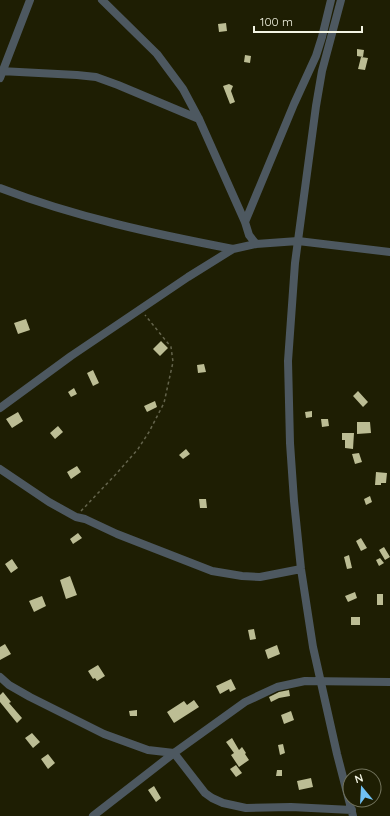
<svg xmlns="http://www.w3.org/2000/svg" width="390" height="816" font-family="Quicksand,sans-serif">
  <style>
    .building { fill: #bcbd94 }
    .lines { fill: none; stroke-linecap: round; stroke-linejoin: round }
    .path { stroke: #64644c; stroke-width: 1.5; stroke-dasharray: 3 3; stroke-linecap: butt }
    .minor { stroke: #4d5860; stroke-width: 8 }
  </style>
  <rect width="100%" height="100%" fill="#1e1e03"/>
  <path class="building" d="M226,23L227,31L219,32L218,24Z
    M357,49L364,50L363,57L357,56Z
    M245,55L251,56L250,63L244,62Z
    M361,57L368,58L365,70L358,69Z
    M229,84L233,86L231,91L235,102L230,104L223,86Z
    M26,319L30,330L18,334L14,323Z
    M161,341L168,348L160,356L153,349Z
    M204,364L206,372L198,373L197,365Z
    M93,370L99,383L93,386L87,373Z
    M74,388L77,394L71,397L68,392Z
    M358,391L368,402L363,407L353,396Z
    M155,401L157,407L147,412L144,406Z
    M312,411V417L306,418L305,412Z
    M18,412L23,421L12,428L6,419Z
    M321,419H328L329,426L322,427Z
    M357,422H370L371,433L357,434Z
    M58,426L63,432L55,439L50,433Z
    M342,433H354L353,449L345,448V440H342Z
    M186,449L190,454L183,459L179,455Z
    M359,453L362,462L355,464L352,454Z
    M77,466L81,472L71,479L67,472Z
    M376,472L387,473L386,483H381V485H375Z
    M370,496L372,502L366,505L364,499Z
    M199,499H206L207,508H200Z
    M78,533L82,538L73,544L70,539Z
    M361,538L367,548L361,551L356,541Z
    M384,547L390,557L385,560L379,550Z
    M349,555L352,568L347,569L344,557Z
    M380,558L384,563L379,566L376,560Z
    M12,559L18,568L11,573L5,564Z
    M70,576L77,595L66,599L60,580Z
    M355,592L357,598L348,602L345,596Z
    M377,594H383V605H377Z
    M42,596L46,606L34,612L29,601Z
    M351,617H360V625H351Z
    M254,629L256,639L250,640L248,630Z
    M5,644L11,654L0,660V647Z
    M277,645L280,654L268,659L265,650Z
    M98,665L105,676L97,681L95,678L93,679L88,671Z
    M231,679L236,689L230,692L229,689L220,694L216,686Z
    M289,690L290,696L279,698L271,702L269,697L279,692Z
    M3,692L11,702L9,703L22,718L17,723L0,702V695Z
    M194,700L199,707L174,723L167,712L184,701L187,705Z
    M137,710V716H130L129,711Z
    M291,711L294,720L284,724L281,715Z
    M32,733L40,742L33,748L25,738Z
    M232,738L239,750L242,747L246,753L245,754L249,760L239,767L231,755L234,753L226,742Z
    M283,744L285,753L280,755L278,745Z
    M48,754L55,763L48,769L41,759Z
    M236,765L242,773L236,777L230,769Z
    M277,770H282V776H276Z
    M311,778L313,787L299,790L297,781Z
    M154,786L161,798L156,802L148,790Z"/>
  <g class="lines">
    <path class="path" d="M81,511L117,473L138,449L149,432L164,403L173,362L171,347L145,315"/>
    <path class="minor" d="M102,0L157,54L183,89L199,119L245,222L249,235L256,244
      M341,0L322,71L316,106L295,263L288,361L290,443L294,501L301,569L313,647L337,754L353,816
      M0,71L77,75L96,77L118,85L199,119
      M0,78L30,0
      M0,188C75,217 155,234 233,249
      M245,222L294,104L316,56L322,37L331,0
      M0,408L71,356L188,277L233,249L256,244L298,241L390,252
      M0,469L49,502L76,517L85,519L117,534L212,571L242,576L260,577L301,569
      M0,677L9,685L30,697L104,734L148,750L174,753L205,793L212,798L223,803L246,808L291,807L352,810
      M93,816L174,753L245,702L277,687L305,681L390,682"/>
  </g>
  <g transform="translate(362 788) rotate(342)"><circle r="19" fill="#1e1e03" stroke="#73745d"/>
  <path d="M0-3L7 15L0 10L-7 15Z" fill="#70c1f4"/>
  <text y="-6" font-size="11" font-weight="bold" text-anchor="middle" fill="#f3f4e3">N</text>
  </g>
  <path d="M254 26v6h108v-6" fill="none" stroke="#f3f4e3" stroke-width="2"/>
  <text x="260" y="26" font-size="12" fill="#f3f4e3" stroke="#1e1e03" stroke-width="3" paint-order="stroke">100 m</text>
</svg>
